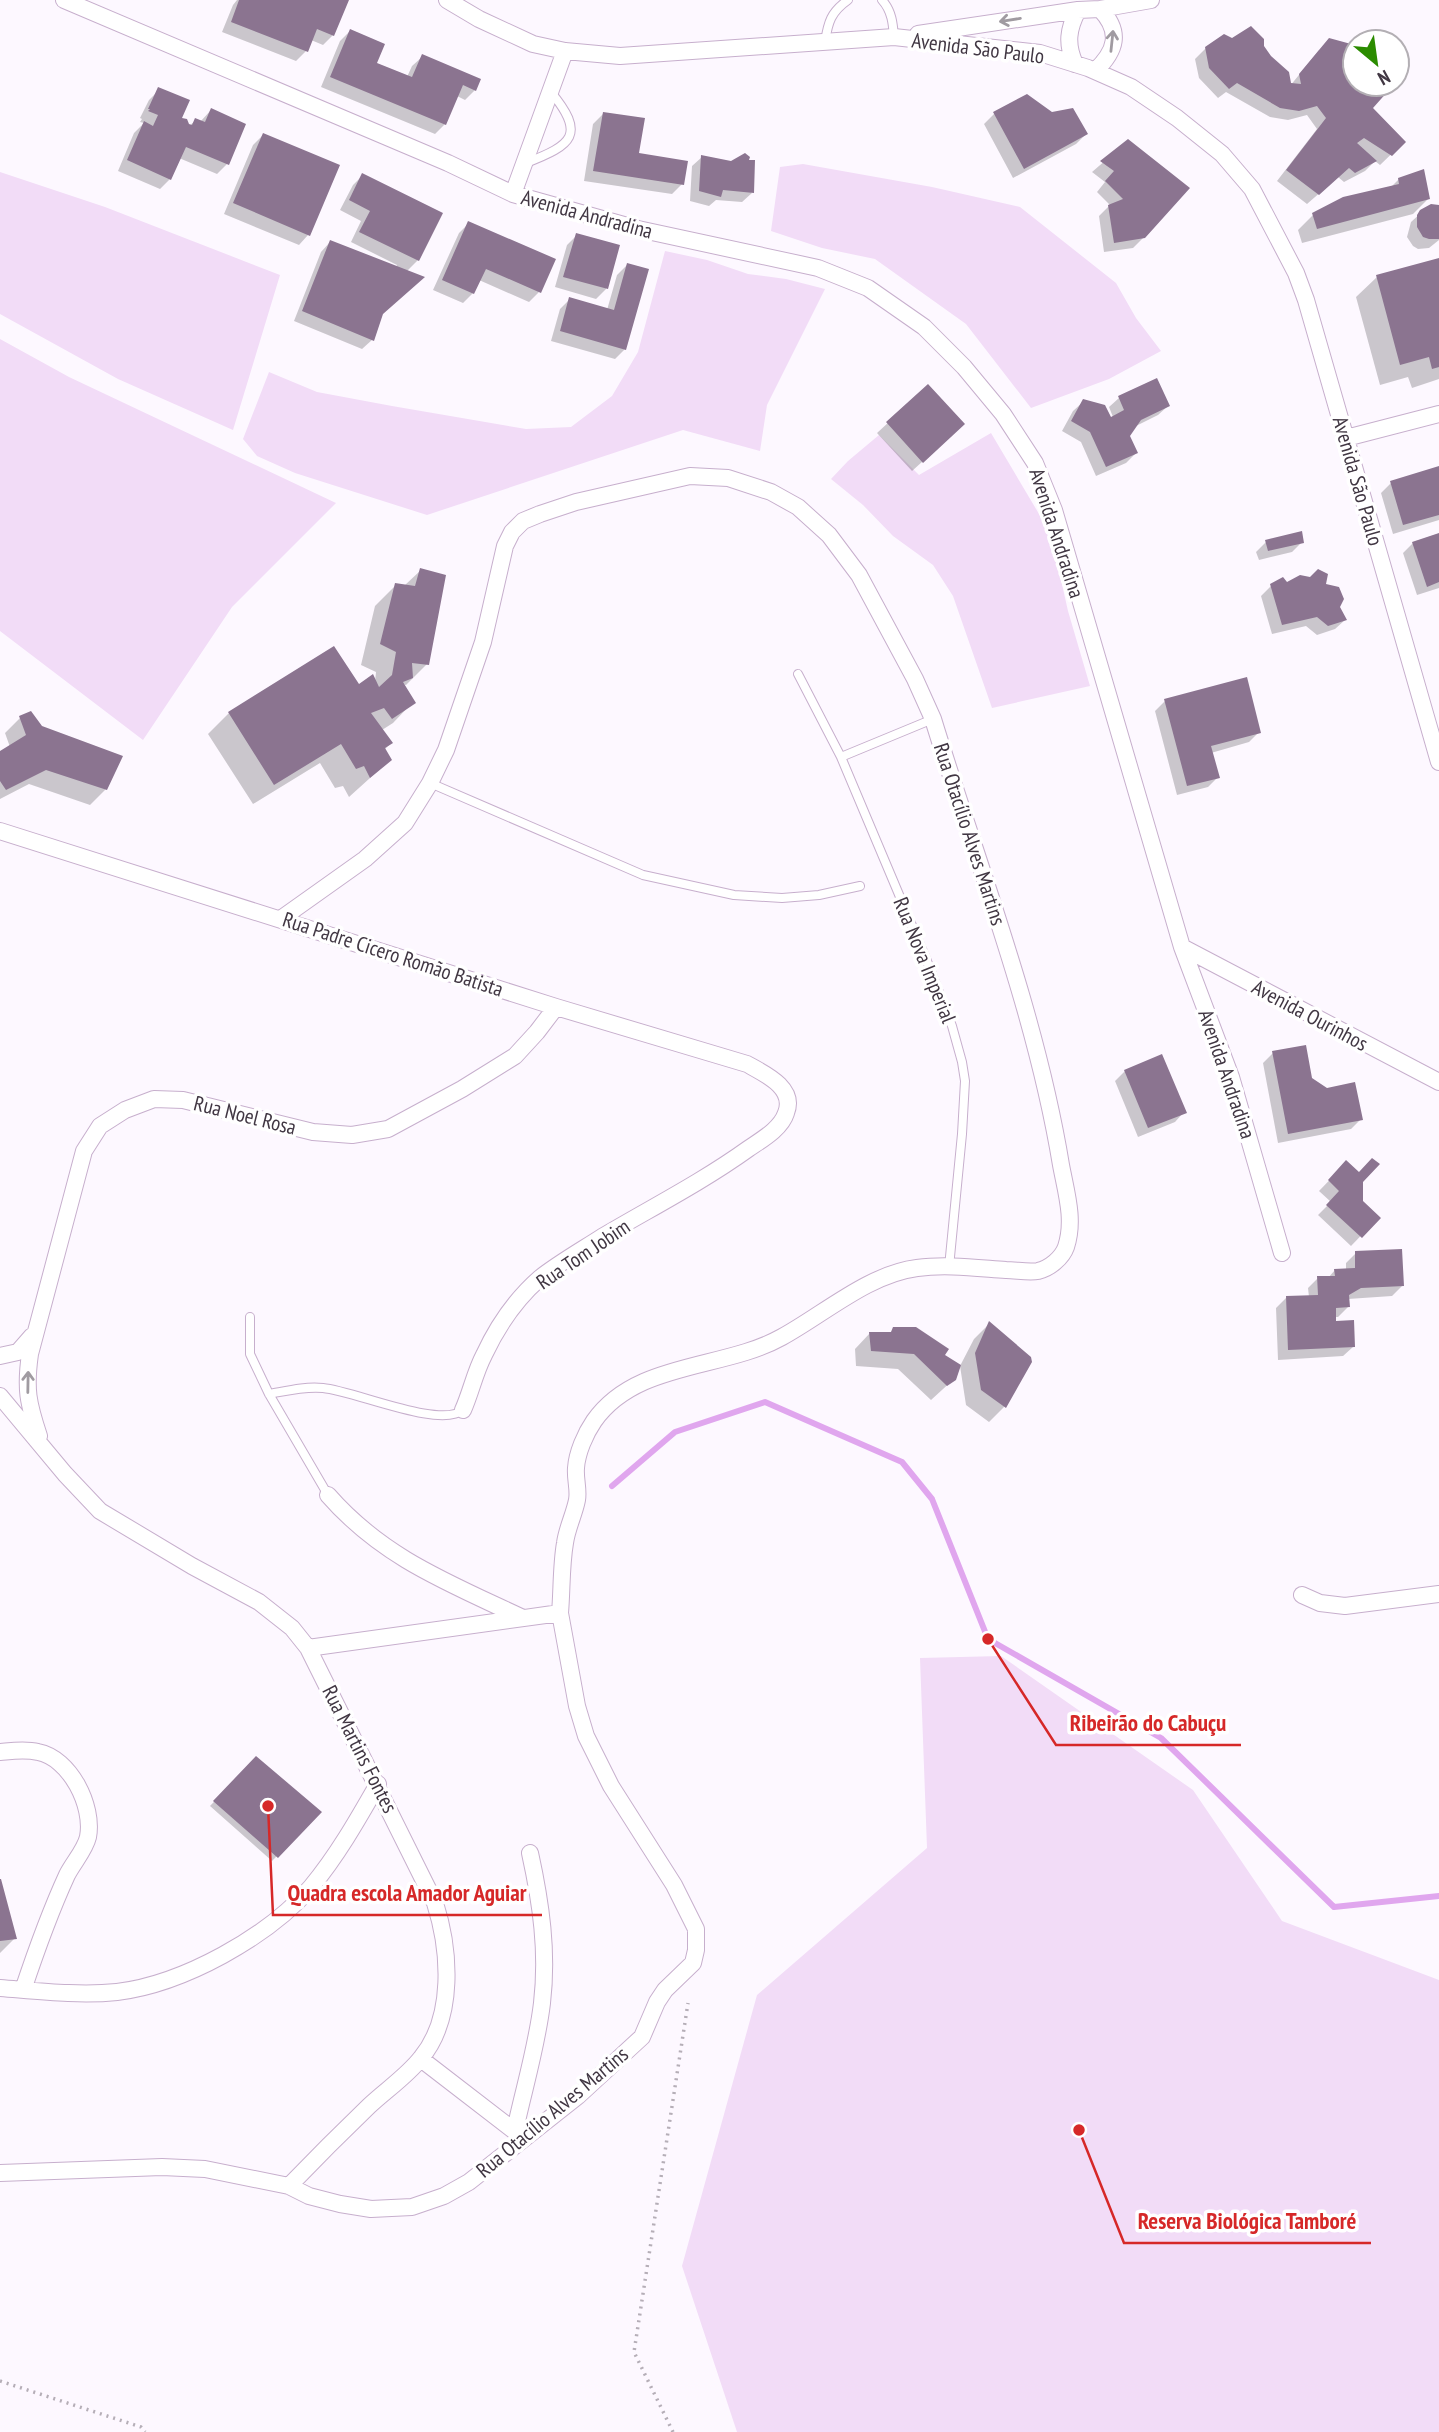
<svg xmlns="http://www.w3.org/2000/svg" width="1439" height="2432" font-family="'PT Sans Narrow',sans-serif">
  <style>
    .green { fill: #f2dcf7 }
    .shadow { fill: #0003 }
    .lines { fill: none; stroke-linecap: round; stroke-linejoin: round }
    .stream { stroke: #e0a6ee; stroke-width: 6 }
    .building { fill: #8b7490 }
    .lane-casing { stroke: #c7afcd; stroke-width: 10 }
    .street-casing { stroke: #c7afcd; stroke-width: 18 }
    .path { stroke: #b5aeb7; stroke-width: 3.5; stroke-dasharray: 2 5; stroke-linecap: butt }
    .lane { stroke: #fff; stroke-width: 8 }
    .street { stroke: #fff; stroke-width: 16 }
    .oneway { stroke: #a09ba1 }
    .labels { text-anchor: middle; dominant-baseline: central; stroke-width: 7; stroke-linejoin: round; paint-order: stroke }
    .street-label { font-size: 21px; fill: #413743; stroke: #fff }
    .leader { fill: none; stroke: #d62828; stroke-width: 2.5 }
    .callout-dot { fill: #d62828; stroke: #fff; stroke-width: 2.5 }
    .callout-label { font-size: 23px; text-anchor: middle; font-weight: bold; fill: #d62828; stroke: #fff; stroke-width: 7; stroke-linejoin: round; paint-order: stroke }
  </style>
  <rect width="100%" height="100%" fill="#fdf8ff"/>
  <path class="green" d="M803,164L932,187L1020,207L1116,283L1136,318L1161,351L1109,379L1031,408L966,324L875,259L822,248L771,231L780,167Z
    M0,172L105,207L280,275L233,430L118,379L0,314Z
    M665,251L707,260L748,274L786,279L825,289L767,405L760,451L683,430L427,515L295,473L257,456L243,439L269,372L317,392L392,406L526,429L571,427L612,396L638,352Z
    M0,339L69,377L336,503L232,607L143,740L0,631Z
    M991,433L1042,519L1057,562L1068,611L1090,686L992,708L953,596L933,565L893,536L863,505L831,479L848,461L879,435L919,475Z
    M1001,1656L1193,1790L1282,1921L1439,1980V2432H737L682,2266L757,1995L927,1848L920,1658Z"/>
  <path class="shadow" d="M237,0H347L333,35L323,45L311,40L306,51L296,61L222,32L233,5Z
    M350,31L375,64L407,77L412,66L422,57L475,90L465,100L457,96L445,124L435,134L321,87L340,41Z
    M1262,47L1290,86L1319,50H1355V84H1381L1370,108L1404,142L1380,165L1375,161L1365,171L1344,182L1338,177L1307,204L1277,181L1317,129L1307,115L1288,120L1270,117L1226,92L1218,98L1199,78L1195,59L1206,48Z
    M159,90L180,120L188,127L196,120L200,122L211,110L244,125L227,164L217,174L179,158L170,179L160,189L118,171L134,133L144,123L140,122L142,119L140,118L149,100Z
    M603,114L637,155L682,184L672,194L584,181L593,124Z
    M994,114L1086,134L1076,144L1013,178L984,124Z
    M263,135L308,235L299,245L224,214L253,145Z
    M1128,141L1144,237L1133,248L1104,252L1099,216L1110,205L1097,192L1105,182L1092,172Z
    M702,157L752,193L742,202L716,200L709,206L690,201L692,166Z
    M363,175L418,260L407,271L381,315L372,340L362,349L294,321L321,252L330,242L396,267L397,265L351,242L361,221L340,210L353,185Z
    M1399,179L1429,198L1413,214L1302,243L1298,230L1313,215L1390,188Z
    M1439,207V240L1429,248L1418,249L1413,246L1407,237L1411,222L1422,212Z
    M469,223L539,292L529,302L479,280L473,293L463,303L433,290L459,233Z
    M577,235L618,246L606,289L596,299L555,287L567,245Z
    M1439,260V379L1412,388L1408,377L1380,385L1356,297L1377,277Z
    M627,265L625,349L615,359L551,341L560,309L570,299L607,310L617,275Z
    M1156,380L1168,406L1158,415L1134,427L1128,436L1136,453L1126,463L1096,476L1081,442L1062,431L1073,411L1084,401L1110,419L1113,417L1109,407L1119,398Z
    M928,386L953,434L912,471L877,433Z
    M1439,468V520L1393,534L1381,493L1391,483Z
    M1439,534V588L1417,595L1403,553L1413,543Z
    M1266,542H1302L1292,552L1259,560L1256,552Z
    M421,570L427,664L406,685L402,684L413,702L393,723L382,730L391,743L384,750L390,760L349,797L343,786L335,788L320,763L253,804L208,734L229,713L375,682L376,672L361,665L375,606L396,585L404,586Z
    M1287,584L1338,607L1345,620L1335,629L1317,635L1306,626L1272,634L1261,596L1271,586Z
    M1165,701L1259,732L1249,742L1211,753L1218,777L1208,787L1177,795L1155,711Z
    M20,718L41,727L106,789L90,805L29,784L0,799V753L10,747L5,733Z
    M1273,1053L1310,1080L1361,1119L1351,1129L1278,1143L1263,1063Z
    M1125,1071L1184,1112L1175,1122L1138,1137L1115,1081Z
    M1346,1163L1361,1182L1362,1202L1378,1218L1351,1246L1318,1215L1331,1202L1319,1191Z
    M1356,1253L1402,1286L1392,1296L1348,1299V1307L1338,1317H1334L1335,1322L1353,1347L1343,1356L1278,1360L1276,1308L1286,1298L1309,1297L1308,1288L1318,1278H1328L1335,1270H1346V1263Z
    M989,1324L1030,1362L1004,1407L989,1422L966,1405L960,1366L974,1339Z
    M894,1329L943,1356L954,1379L931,1400L898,1369L856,1366L855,1349L870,1333L889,1334Z
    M256,1758L320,1812L272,1861L210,1806Z
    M0,1882L15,1938L0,1953Z"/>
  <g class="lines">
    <path class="stream" d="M612,1486L675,1432L765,1402L902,1462L932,1499L988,1639L1161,1738L1334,1907L1439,1896"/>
  </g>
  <path class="building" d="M239,0H349L334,36L317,29L308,52L231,22Z
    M1251,26L1264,39V46L1271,56L1289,72L1291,83L1301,84L1299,74L1329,38L1351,44L1355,48V84H1383L1389,90L1373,108L1406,142L1392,156L1364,138L1357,143L1377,161L1355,173L1349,168L1319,195L1286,170L1326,118L1317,106L1299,111L1280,108L1237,83L1229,89L1209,68L1205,47L1224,34L1232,38Z
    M350,29L385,44L377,63L412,77L422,54L481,79L476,91L463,85L446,125L330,77Z
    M158,87L190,100L182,118L187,119L189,124L192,125L195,118L205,122L211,108L246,124L229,165L186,147L171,180L127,160L144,121L153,126L158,115L148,111L150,109H148Z
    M1027,94L1052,112L1073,108L1088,134L1024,169L993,112Z
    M603,112L645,118L639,153L688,161L684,185L593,171Z
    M263,133L340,165L310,236L233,203Z
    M1128,139L1190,188L1145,238L1114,243L1108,205L1123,199L1105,181L1114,171L1100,161Z
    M745,153L750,157L749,160H755L754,193L723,190L721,197L699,191L701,155L731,161Z
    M1424,169L1430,199L1317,229L1312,213L1343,197L1399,184L1398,178Z
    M362,173L443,213L419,261L359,232L370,211L349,200Z
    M1431,204L1439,205V239H1429L1423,237L1417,227V215L1420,210Z
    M468,221L556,259L541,293L486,269L474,294L442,280Z
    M576,233L620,245L608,289L563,277Z
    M330,240L425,277L383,314L374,341L302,311Z
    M1439,258V367L1432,369L1429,357L1400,365L1376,275Z
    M627,263L649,269L626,350L560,331L569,297L614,310Z
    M1157,378L1170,406L1141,420L1130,436L1138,453L1106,467L1090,432L1071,421L1083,399L1105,405L1111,417L1124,410L1118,396Z
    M928,384L965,424L923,463L886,422Z
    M1439,466V515L1403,525L1390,481Z
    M1302,531L1304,543L1268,551L1265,540Z
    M1439,533V582L1427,587L1412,542Z
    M420,568L446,575L429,665L412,663L413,678L403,682L416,703L392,719L384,708L371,713L393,743L385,748L392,760L370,778L364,766L356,769L341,744L274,785L228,712L334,646L359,684L373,674L379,687L392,675L396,652L380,644L395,583L415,586Z
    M1318,569L1328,574L1326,584L1339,587L1344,599L1340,607L1347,620L1328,626L1317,617L1282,625L1270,584L1283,577L1287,582L1300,575L1310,577Z
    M1247,677L1261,733L1211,746L1220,778L1187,786L1164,699Z
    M31,711L42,726L123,756L107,790L46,770L6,790L0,781V751L26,735L19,716Z
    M1306,1045L1312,1078L1327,1088L1355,1082L1363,1120L1288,1134L1272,1051Z
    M1162,1054L1187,1113L1148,1128L1124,1070Z
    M1372,1158L1380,1164L1363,1182V1201L1381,1218L1362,1238L1326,1205L1339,1191L1328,1180L1346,1160L1359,1172Z
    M1402,1249L1404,1286L1361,1288L1349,1295L1350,1307L1336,1308V1321L1354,1320L1355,1347L1288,1350L1286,1296L1318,1295L1317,1276H1335L1334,1269L1355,1268V1251Z
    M989,1321L1031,1357L1032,1362L1006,1408L981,1390L975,1353Z
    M893,1327H916L949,1349L945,1355L961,1365L956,1380L947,1386L914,1354L871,1351L869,1332H891Z
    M256,1756L322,1812L278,1858L213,1801Z
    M0,1879H1L17,1939L0,1941Z"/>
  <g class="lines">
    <g class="lane-casing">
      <path id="lane" d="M882,0C892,11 893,24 894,37
        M825,42C828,22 831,12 848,0
        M526,163C572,145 587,135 550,91
        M798,674L841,757L927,961L952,1026L962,1062L965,1081L962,1134L949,1267
        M841,757L933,719
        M430,783L643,875L734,895L782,898L819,895L860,886
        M250,1317V1354L269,1394L328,1495
        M269,1394C286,1391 305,1386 323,1388C355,1391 440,1429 463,1410"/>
    </g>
    <g class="street-casing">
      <path id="street" d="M64,0L448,163L513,194L638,229L818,268L868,288L924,327L964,367L1003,414L1035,463L1054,510L1182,947L1231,1077L1282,1253
        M447,0L479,19L533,44L565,51L620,56L894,37L1040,53L1088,68L1131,87L1177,118L1222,154L1252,189L1296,273L1306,300L1439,762
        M918,34L1078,10L1100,9L1151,0
        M1075,64C1066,44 1068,29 1078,10
        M1095,71C1116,51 1122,32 1100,9
        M513,194L565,51
        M1346,438L1439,414
        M0,831L556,1007L747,1064C765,1074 796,1088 786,1113C781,1129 761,1140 748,1149C702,1182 651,1208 602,1237C582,1250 559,1263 540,1278C516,1299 497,1327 484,1355C475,1372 471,1392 463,1410
        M282,918L365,859L405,823L430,783L446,750L483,642L505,546L512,532L523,521L540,514L576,502L690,476L728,478L771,492L798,507L829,535L859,575L915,679L933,719C978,866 1036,1013 1061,1165C1066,1192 1075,1220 1066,1247C1062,1258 1050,1268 1038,1271C1029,1273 1016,1270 1006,1270C977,1268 946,1264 917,1268C869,1274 824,1314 782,1337C723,1370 636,1361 594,1421C585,1434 577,1453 576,1468C575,1479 579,1490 577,1500C574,1515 567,1528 565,1543C561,1566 562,1590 560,1613L308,1648
        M1182,947L1439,1082
        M0,1356L18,1352L32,1336
        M0,1396L65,1474L100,1511L192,1566L259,1602L292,1628L308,1648L435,1903C450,1950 455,2017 421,2058C407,2076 386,2090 369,2106C342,2132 315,2159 289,2186
        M39,1436C28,1403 25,1389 30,1354L84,1151L100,1126L125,1110L154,1099L183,1100L313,1132L352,1135L388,1129L462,1089L515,1056L537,1032L556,1007
        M328,1495C383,1558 449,1583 523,1618
        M1302,1595L1320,1603L1345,1606L1439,1594
        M0,1752C12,1751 25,1749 38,1752C70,1758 94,1806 88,1837C85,1850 73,1863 67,1875C50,1912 36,1951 23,1990
        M0,1988C38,1991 79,1996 117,1992C183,1984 268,1937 311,1887C337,1856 358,1819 378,1784
        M421,2059L521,2136
        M515,2130C524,2088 537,2046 542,2003C548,1952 541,1903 530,1853
        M0,2173L162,2167L205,2169L289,2186L309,2196L340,2204L371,2209L412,2207L444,2196L469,2182L578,2096L642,2037L657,2002L665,1990L693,1963L696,1950V1929L674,1885L611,1786L586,1736L577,1706L560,1613"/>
    </g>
    <path class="path" d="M0,2381L141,2427L145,2432
      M673,2432L634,2352L688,2003"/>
    <use href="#lane" class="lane"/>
    <use href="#street" class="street"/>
  </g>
  <defs><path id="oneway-shaft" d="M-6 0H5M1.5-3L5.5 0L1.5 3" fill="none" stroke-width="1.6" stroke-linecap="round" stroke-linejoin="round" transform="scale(1.75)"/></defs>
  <g class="oneway">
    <use href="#oneway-shaft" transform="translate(1010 20) rotate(171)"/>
    <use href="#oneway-shaft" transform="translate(1112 41) rotate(-84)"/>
    <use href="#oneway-shaft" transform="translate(28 1382) rotate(-89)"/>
  </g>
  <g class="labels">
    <g class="street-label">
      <text transform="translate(978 48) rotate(7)">Avenida São Paulo</text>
      <text transform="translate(587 214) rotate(15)">Avenida Andradina</text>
      <text transform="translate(1358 481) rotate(74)">Avenida São Paulo</text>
      <text transform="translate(1057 533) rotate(72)">Avenida Andradina</text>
      <text transform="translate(970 834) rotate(72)">Rua Otacílio Alves Martins</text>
      <text transform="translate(393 954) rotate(18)">Rua Padre Cicero Romão Batista</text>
      <text transform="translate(925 960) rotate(68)">Rua Nova Imperial</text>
      <text transform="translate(1310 1015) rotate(28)">Avenida Ourinhos</text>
      <text transform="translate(1227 1074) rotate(71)">Avenida Andradina</text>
      <text transform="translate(245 1115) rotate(14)">Rua Noel Rosa</text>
      <text transform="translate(583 1254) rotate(-34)">Rua Tom Jobim</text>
      <text transform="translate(360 1749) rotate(63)">Rua Martins Fontes</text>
      <text transform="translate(552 2112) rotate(-40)">Rua Otacílio Alves Martins</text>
    </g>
  </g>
  <path class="leader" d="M988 1639L1056 1745H1241M268 1806L273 1915H542M1079 2130L1124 2243H1371"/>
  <g class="callout-dot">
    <circle cx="988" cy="1639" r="7"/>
    <circle cx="268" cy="1806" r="7"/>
    <circle cx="1079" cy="2130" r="7"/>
  </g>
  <g class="callout-label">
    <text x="1148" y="1731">Ribeirão do Cabuçu</text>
    <text x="407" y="1901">Quadra escola Amador Aguiar</text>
    <text x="1247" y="2229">Reserva Biológica Tamboré</text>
  </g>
  <g transform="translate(1376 63) rotate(151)"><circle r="33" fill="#ffffff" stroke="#b3afb4" stroke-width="2"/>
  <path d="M0-5L12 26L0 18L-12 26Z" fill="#2b8c00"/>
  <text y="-10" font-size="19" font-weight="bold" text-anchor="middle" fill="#413743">N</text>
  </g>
</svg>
